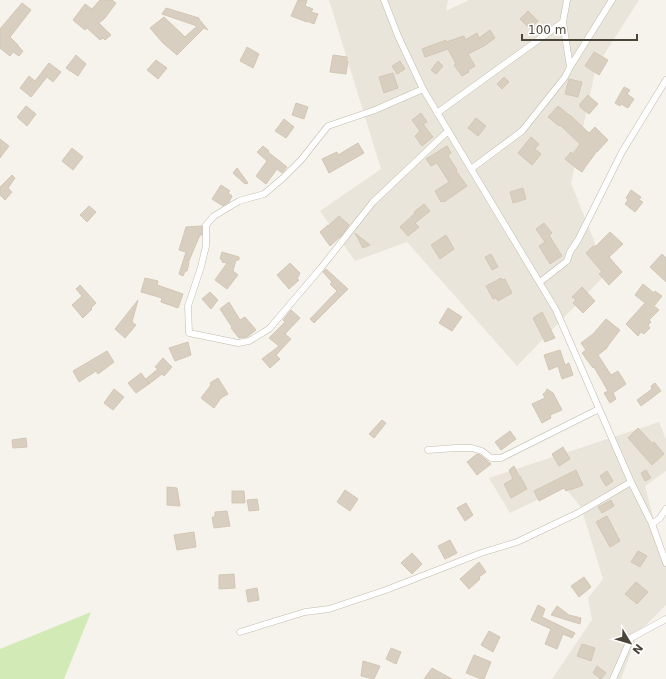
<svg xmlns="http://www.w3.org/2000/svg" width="666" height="679" font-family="'DejaVu Sans',sans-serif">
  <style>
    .residential { fill: #eae5da }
    .green { fill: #d2eab5 }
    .building { fill: #d8cfc1; stroke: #d3c7b4 }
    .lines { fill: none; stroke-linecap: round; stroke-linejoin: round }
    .minor-casing { stroke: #c2bbae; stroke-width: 7 }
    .minor { stroke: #fff; stroke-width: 6 }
  </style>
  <rect width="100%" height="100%" fill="#f6f3ec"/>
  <path class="residential" d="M329,0H448L446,11L469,0H639L596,67L571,183L607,273L517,366L407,242L355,261L320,211L381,169Z
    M659,422L666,439V471L645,486L666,566V605L638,633L621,679H552L592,620L588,598L603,579L581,507L564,487L510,513L489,478Z"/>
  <path class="green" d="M91,612L64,679H0V649Z"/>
  <path class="building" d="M100,0H112L116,3L105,18L99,23L111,35L105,40L103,38L100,40L87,28L85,30L73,20L85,4L92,9Z
    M298,0H307L305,6L313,9L311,12L318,14L314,24L307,21V22L291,16Z
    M22,3L31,10L10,37L18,45V46L23,51L19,56L13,52L10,56L0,48V29Z
    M166,8L199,18V19L208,30L204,28L177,55L163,43L150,28L164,17L185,37L197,26L162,14Z
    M528,11L538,21L530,29L520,19Z
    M490,30L495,38L484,46L468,54L475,66L468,70L469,72L462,76L454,65L456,64L448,49L425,57L422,49L446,40V42L464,36L465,40L477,33L479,38Z
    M247,47L259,54L253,68L240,61Z
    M594,52L608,60L599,75L585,66Z
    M76,55L86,64L78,76L66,68Z
    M333,55L347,57V62L348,61L346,74L330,72Z
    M156,60L167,68L158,79L147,70Z
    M400,61L405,69L397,74L392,66Z
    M438,61L443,66L436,74L431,70Z
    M49,63L61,72L53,82L47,77L31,97L20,88L29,76L35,81Z
    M393,73L398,88L384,93L379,77Z
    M504,77L509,82L502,89L497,84Z
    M569,79L582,82L578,97L565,94Z
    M624,87L630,90L627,94L634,99L628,108L621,104L620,106L615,103Z
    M588,95L598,104L589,114L580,107V104Z
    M296,103L308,107L304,119L292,115Z
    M26,106L36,114L27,126L17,117Z
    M558,106L569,115H570L589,133L595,127L608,140L597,152V151L586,166L582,172L576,168L565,159L571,152L573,154L580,144L560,125L559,126L548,117Z
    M421,113L427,122L423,124L433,137L422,146L415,136L420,131L412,120Z
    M476,118L486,126L478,136L468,128Z
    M284,119L294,127L286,138L275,131Z
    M531,137L539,144L535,149L541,154L532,165L518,153Z
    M0,139L9,146L0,158Z
    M358,143L364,153L329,173L322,159L337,152L338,155Z
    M263,146L269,151L268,152L287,167L282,173L277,169L266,184L256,176L267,161L257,152Z
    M447,146L451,153L448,156L457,170L456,171L467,186L444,202L443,201L441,202L435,191L449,182L437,163L431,166L426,159Z
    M72,148L83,157L73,170L62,161Z
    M237,168L248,183L245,184L233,173Z
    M12,175L15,178L8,188L12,192L5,200L0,195V187Z
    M221,185L230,191L228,193L232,196L229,202L223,206L212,199Z
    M523,188L526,199L513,203L510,192Z
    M631,190L641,197L639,200L643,202L635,212L625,204L628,200L626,198Z
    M424,204L430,211L415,223L419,227L408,236L400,227L415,213L414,212Z
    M89,206L96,212L87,222L80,215Z
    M339,216L349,225L342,235L330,246L320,232L328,225V226Z
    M544,223L552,233L549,235L562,256L550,264L539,246L545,242L536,229Z
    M202,226V235H200L188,263H189L187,271H185L183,276L179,274L186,252L179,250L186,227Z
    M610,232L623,244L609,257L622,272L609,285L599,274L602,272L586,253L593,246L595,247Z
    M355,233L370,245L363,248Z
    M446,235L454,249L440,259L431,245Z
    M222,252L239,257V260H236L233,271L238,275L227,289L215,280L227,263L222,262V259H220Z
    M491,254L498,267L492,270L485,257Z
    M662,254L666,258V282L650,267Z
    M290,263L300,273L297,279L299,280L289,289L277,275Z
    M326,269L348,289L314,323L310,319L337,291L330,284L332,282L323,272Z
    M145,278L158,281L157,285L183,294L178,308L161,302L162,298L141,292Z
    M501,278L502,280L505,279L512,293L498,301L496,298L493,299L486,286Z
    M643,284L654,293L655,291L662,296L654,306L659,310L649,320L651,322L648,325L650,328L644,334L641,332L638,336L626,324L645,303L635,295Z
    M80,285L96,303L91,308L92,309L83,318L72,305L82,296L76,289Z
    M582,287L595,301L583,313L573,303L576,300L572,297Z
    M210,292L218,300L211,309L202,299Z
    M138,300L132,322L136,325L125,338L115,329Z
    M229,302L240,320L245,317L256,330L247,337L239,338L231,328L232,327L220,309Z
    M448,308L462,317L452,331L439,323Z
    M291,310L300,318L285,334L291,339L276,355L280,359L270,368L262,359L279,346L269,338L285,322L283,320Z
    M542,312L555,338L545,342L533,318Z
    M606,319L620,330L607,347V348L598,355L611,375L618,371L626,384L613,393L616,399L610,403L604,393L608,391L594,367L593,368L582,353L586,350L581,343L593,334Z
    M188,342L191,355L175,361L169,348Z
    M560,350L565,365L569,363L573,375L562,379L558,366L549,370L544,355Z
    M107,351L114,362L98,374L96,371L79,382L73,371Z
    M163,358L172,367L164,376L162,374L149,384L146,379L158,369L155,367Z
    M141,373L149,384L136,393L128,383Z
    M218,378L228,394L221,398L214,408L201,398L211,385L210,383Z
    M655,383L661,391L641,406L637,400L652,389L651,386Z
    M114,389L124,397L113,410L104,403Z
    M547,389L553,393L562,410L550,415L551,418L542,423L532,404L545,398L543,394L545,393Z
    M382,420L386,423L374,438L369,434Z
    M638,428L652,443L654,442L664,454L652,465L628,438Z
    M510,431L516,439L501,450L495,442Z
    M26,438L27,447L13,448L12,440Z
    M563,447L570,459L559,466L552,454Z
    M477,454L480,455L491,464L477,475L467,462Z
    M514,466L519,476H520L527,489L511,498L504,484L513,479L509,470Z
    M576,470L583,485L570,490V489L566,491L564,488L539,501L534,491Z
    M646,470L651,478L645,481L641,473Z
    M607,471L613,481L606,486L600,476Z
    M167,487L177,488L180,506L167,505Z
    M345,490L358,499L350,511L337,502Z
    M232,491H244L245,503H232Z
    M257,499L259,510L249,511L247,500Z
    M611,500L614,506L602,513L598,507Z
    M466,503L473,515L465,521L457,508Z
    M227,511L230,526L214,528L212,517H215V512Z
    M607,516L620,541L610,547L596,522Z
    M194,532L196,547L177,550L174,535Z
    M450,540L457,553L445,559L438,546Z
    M638,551L647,556L640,567L631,562Z
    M412,553L422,564L412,574L401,563Z
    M479,562L486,572L479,577L480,579L469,589L460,579Z
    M234,574L235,588L219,589V575Z
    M584,577L591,587L579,597L571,586Z
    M636,582L648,592L637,604L625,594Z
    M257,588L259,600L248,602L246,590Z
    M538,605L545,609L542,617L575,633L572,638L563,634L557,649L545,644L551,629L531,620Z
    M557,606L569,615L581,618L580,624L551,615Z
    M489,631L500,637L493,652L481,645Z
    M582,644L595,648L591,661L577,656Z
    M391,648L401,652L396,664L386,659Z
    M474,655L491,662L484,679H481L466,673Z
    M363,661L380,666L374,679L361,676Z
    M597,666L606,673L601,679L593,673Z
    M432,668L452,679H424Z"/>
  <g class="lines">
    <g class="minor-casing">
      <path id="minor" d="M384,0L398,36L423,89L556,310L631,482L652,524L666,563
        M567,0L563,22L570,67
        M423,89L375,110L328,126L301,160L283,178L264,194L239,201L214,216L206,225V246L201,267L188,306L189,333L238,343L249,341L269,329L321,268L373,202L448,131
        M437,113L563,22
        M471,169L522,131L565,77L570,67L612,0
        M540,282L567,261L570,252L578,240L622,152L666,80
        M428,450L456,448H472L482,451L491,458H501L599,409
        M652,524L660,518L666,509
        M240,632L305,612L329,609L386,590L481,553L517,542L578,513L631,482
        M613,679L631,638L666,619"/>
    </g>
    <use href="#minor" class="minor"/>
  </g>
  <g transform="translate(630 643) rotate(128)" stroke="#ffffff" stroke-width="3" paint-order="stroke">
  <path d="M0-3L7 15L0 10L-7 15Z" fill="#4b4439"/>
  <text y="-6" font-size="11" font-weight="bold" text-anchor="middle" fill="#4b4439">N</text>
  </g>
  <path d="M522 34v6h115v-6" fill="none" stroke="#4b4439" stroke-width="2"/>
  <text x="528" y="34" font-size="12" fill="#4b4439" stroke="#ffffff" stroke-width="3" paint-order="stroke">100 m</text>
</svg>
